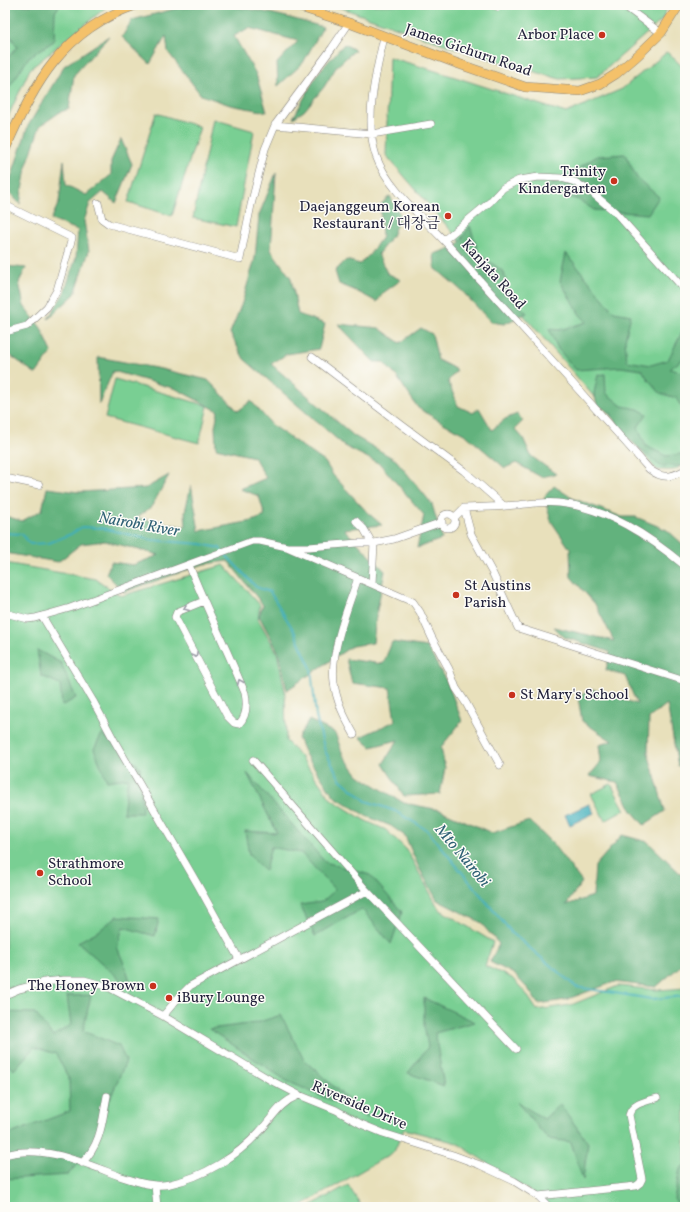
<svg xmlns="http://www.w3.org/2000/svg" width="690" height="1212" font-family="Vollkorn,'Noto Serif KR',serif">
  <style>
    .green { fill: #79cf93; stroke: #4e7867 }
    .forest { fill: #62b27d; stroke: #426a5c }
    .water { fill: #3fafbb; stroke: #30687b }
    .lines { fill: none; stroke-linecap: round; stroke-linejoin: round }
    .stream { stroke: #3fafbb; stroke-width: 2 }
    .minor-casing { stroke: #85817b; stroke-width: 8 }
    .major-casing { stroke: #85817b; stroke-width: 10 }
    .minor { stroke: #fff; stroke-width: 7 }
    .major { stroke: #f4c16a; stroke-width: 9 }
    .oneway { stroke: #9c9ca7 }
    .poi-dot { fill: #c8321e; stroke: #fdfcf7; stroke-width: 1.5 }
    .labels { text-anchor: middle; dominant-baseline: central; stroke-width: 3; stroke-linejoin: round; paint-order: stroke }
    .poi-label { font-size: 15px; fill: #22223b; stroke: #fdfcf7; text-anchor: end }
    .street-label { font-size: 15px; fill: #22223b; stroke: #fdfcf7 }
    .water-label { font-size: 16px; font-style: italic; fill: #2f6175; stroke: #fdfcf7 }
  </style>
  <rect width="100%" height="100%" fill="#fdfcf7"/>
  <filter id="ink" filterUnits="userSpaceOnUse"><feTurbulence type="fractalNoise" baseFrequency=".025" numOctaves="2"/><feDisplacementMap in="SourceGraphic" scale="8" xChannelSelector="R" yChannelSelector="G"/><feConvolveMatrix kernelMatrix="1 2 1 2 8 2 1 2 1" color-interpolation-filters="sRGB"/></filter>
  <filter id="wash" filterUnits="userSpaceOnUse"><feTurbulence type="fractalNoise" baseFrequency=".012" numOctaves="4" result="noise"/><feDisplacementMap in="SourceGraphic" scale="16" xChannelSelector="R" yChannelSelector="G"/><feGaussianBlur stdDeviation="0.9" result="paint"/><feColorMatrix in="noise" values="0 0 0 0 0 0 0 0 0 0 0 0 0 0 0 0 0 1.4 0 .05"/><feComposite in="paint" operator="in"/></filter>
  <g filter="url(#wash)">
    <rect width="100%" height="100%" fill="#e8e0bb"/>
    <path class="green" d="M5,5H109L30,69L5,123Z
      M333,5H668L662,20L597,77L560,79L469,53Z
      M667,52L685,69V464L674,470H657L386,155L389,57L452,76L566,113L622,89Z
      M156,113L200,127L172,216L128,202Z
      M213,119L254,131L236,227L193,218Z
      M115,379L208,406L199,443L105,418Z
      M5,563L96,579L121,596L224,565L260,605L258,619L277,652L285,691L286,741L300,756L331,799L364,820L386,830L406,849L439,909L493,942L485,966L512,978L525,992L537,1010L571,1005L618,986L657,990L685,988V1207H553L457,1143L404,1129L394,1152L299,1207H5Z
      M611,784L625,810L605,821L591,794Z
      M348,1185L362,1207H308Z"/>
    <path class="forest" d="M5,5H60L55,12L54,41L29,57L5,94V61L17,47L5,27Z
      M205,5C245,5 284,16 323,27L303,63L278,86L277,63L298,41L249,28L234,36L256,74L267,112L230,105L201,95L168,52L166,36L150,64L122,37L132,20L174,9Z
      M109,36L74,75L69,109L60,112L40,126L26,168L20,204L7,190L28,126L64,66Z
      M344,44L355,50L337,66L324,87L304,111L293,118L318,73Z
      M121,139L132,164L116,203L103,192L90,203L84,221L89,251L75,294L48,319L64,293L76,258L78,230L51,220L59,202L64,160L66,185L86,195L111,175V161Z
      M625,154L637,178L659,197L648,214L594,210L579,200L544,190L597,156Z
      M276,173L271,250L291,278L298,314L325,324L319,349L287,354L271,364L354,436L396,460L432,504L442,539L417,548L424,515L380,464L346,447L244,359L230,333L242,303L255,258L259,215Z
      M390,196L400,215L392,236L378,254L387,273L401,280L383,293L377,302L354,290L339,284L335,271L346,260L360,264L370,254L382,237L380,205Z
      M470,226L479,254L504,272L509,296L527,313L504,324L491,322L462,291L435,268L434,254L457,246Z
      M566,253L614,312L631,315L625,340L627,361L651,365L668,360L685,326V357L670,369L685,373V413L676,398L660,393L648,379L642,370L621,367L576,370L558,349L549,329L559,330L587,322L580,315L560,281Z
      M5,266L26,268L19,282L24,306L41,328L52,352L36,374L7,353L5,356Z
      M338,324L379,328L400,343L421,328L432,334L438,360L457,370L448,381L458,406L473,413L479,408L492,430L505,419L517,414L523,421L515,429L523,438L531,456L556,474L541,477L516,463L505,468L466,435L445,424L418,408L397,377L383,362H374Z
      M98,357L161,369L208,380L238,411L251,401L273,426L325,462L333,475L368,513L382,525L344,529L385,571L377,610L373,643L352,646L287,690L278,651L259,616L263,605L228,561L204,564L124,592L106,574L111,562L133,565L159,555L105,541L81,544L58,562L5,553V516L22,521L42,510L47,488L79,492L146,488L169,475L152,506L137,518L186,527L185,512L191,485L199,531L252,521L265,516L259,496L240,489L266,478L254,457L216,448L215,427L218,411L176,389L113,371L99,404Z
      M605,374L606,393L622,406L638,409L647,414L638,427L646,446L666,456L680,454L685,455V464L682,466H660L625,436L611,413L597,405L594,393L598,375Z
      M554,486L572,498L622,517H636L667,530L685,546V768L678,766L667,704L649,718L648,753L665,811L644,825L632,811L617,782L589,776L601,762L599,745L612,741L582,721L578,697L592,689L637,704L625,676L606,670L610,652L564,637L554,627L614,641L595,604L571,577L570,549L551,521L544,497Z
      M392,642L427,647L448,684L462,721L441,747L445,768L440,794L404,796L383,764L398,740L371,747L360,737L395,721L390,688L352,683L346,659L383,664Z
      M37,650L61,663L76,698L62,706L60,684L41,676Z
      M309,720L335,733L343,755L358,775L404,803L440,810L492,833L529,821L552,843L582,882L566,905L593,896L595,866L622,835L648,842L685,878V962L656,987L614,982L565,1000L538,1004L529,990L514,974L490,962L499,944L480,922L437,900L419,868L405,836L391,826L366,816L334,796L305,754L298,738Z
      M102,734L140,767L142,813H123L128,778L107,781L94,749Z
      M247,773L325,862L370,875L402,912L391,944L362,909L315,936L300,905L322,902L335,890L301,853L271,847L265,871L249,855L245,831L277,833Z
      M117,916L159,919L155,936L123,927L117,947L126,968L133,991L78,942L100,930Z
      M91,995L83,1031L119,1046L126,1061L110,1099L94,1143L68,1175L5,1179V1136L70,1111L69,1079L56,1054L34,1047L14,1070L5,1062V1012L35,1013L53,1036L71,1025L67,996Z
      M424,998L475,1022L435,1033L444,1086L408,1073L428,1047L424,1026Z
      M281,1015L304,1060L368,1117L287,1081L209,1029L256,1023Z
      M517,1102L544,1119L560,1104L588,1143L583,1180L571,1142L548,1139Z
      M685,1164V1207H681L674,1199L680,1169Z"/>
    <path class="water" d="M589,804L594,813L570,825L565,815Z"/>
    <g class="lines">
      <path class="stream" d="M5,533L22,534L30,544L49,543L71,534L82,527L102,528L152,540L201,544L220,548L221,550
        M224,553L256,587L270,592L294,631L311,668L316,716L325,751L340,779L366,801L395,811L427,830L512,933L576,987L652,999L685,996"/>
    </g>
  </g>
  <g filter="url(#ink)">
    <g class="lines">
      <g class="minor-casing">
        <path id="minor" d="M494,5L498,7
          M623,5L661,33
          M384,37C376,72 364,120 376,156C388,190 425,219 450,247C516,321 583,394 649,469C662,479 670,478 685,470
          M275,125L372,134L431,124
          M98,203L102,219L109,224L240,259L251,205L265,149L275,125L332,48L349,23
          M5,205L72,238L57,290L47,307L27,326L5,332
          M444,240L490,202L503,188L519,180L539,177L561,178L575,182L591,192L615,212L685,290
          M312,357L403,426L464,471L504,506
          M5,478L39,485
          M464,508L471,534L493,574L518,628L685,681
          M441 521a7 7 0 1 1 14 0a7 7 0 1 1-14 0Z
          M455,517L464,508C481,507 499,507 516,505C529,504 545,501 559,503C607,508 649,536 685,566
          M356,521L364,529L372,543
          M289,547H309L358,543H374L394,539L442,522
          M189,565C206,608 227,649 245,693C247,703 247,716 239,724L234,723L227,716L175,617L177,612L204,601
          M372,584L374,543
          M5,613L28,619L35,618L70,608L252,541H260L287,547L413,602L420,612L432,638L449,669L456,688L466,703L500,765
          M42,616L93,701L115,742L198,885L239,959
          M354,734C345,718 336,701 334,682C330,651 348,607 358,578
          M253,760L367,891L516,1049
          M5,995L19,989L31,986L44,982L64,980H84L106,986L163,1016L272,1081L299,1095L336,1110L361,1124L383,1133L453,1155L480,1165L514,1181L538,1196L549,1207
          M163,1016L178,998L190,986L367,891
          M5,1155C43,1144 84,1163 119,1176C135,1181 153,1188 170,1184C203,1177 237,1157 260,1131C274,1116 279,1103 299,1095
          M82,1163C102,1143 102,1121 107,1096
          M155,1185L157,1207
          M538,1196L636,1186L640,1183L642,1179L629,1115C632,1103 647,1101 657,1098"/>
      </g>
      <g class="major-casing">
        <path id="major" d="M294,5L349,23L456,63L525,87L580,91L600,84L616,74L638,55L661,33L679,5
          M5,150C33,84 64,29 136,5"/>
      </g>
      <use href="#minor" class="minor"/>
      <use href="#major" class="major"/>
    </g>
    <defs><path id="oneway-chevron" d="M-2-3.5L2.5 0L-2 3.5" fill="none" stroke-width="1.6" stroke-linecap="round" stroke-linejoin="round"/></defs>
    <g class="oneway">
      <use href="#oneway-chevron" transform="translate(186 608) rotate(157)"/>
      <use href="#oneway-chevron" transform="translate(195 655) rotate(62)"/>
      <use href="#oneway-chevron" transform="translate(240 682) rotate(-112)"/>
    </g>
  </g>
  <g class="poi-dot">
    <circle cx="602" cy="35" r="4"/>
    <circle cx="614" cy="181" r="4"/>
    <circle cx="448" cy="216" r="4"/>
    <circle cx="456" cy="595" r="4"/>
    <circle cx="512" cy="695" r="4"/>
    <circle cx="40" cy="873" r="4"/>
    <circle cx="153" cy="986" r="4"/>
    <circle cx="169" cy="998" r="4"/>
  </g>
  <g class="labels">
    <g class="poi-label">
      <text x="594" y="35">Arbor Place</text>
      <text x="606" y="172">Trinity<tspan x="606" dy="17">Kindergarten</tspan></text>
      <text x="440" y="207">Daejanggeum Korean<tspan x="440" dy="17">Restaurant / 대장금</tspan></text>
      <text x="464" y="586" text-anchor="start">St Austins<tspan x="464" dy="17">Parish</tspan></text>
      <text x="520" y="695" text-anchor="start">St Mary's School</text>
      <text x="48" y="864" text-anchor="start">Strathmore<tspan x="48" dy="17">School</tspan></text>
      <text x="145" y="986">The Honey Brown</text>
      <text x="177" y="998" text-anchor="start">iBury Lounge</text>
    </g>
    <g class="street-label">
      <text transform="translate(468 51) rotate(19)">James Gichuru Road</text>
      <text transform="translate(493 275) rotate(48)">Kanjata Road</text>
      <text transform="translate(359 1106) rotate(23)">Riverside Drive</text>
    </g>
    <g class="water-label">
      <text transform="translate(139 525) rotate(10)">Nairobi River</text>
      <text transform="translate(462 856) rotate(50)">Mto Nairobi</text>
    </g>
  </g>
  <rect width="690" height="1212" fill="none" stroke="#fdfcf7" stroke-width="20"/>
</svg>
